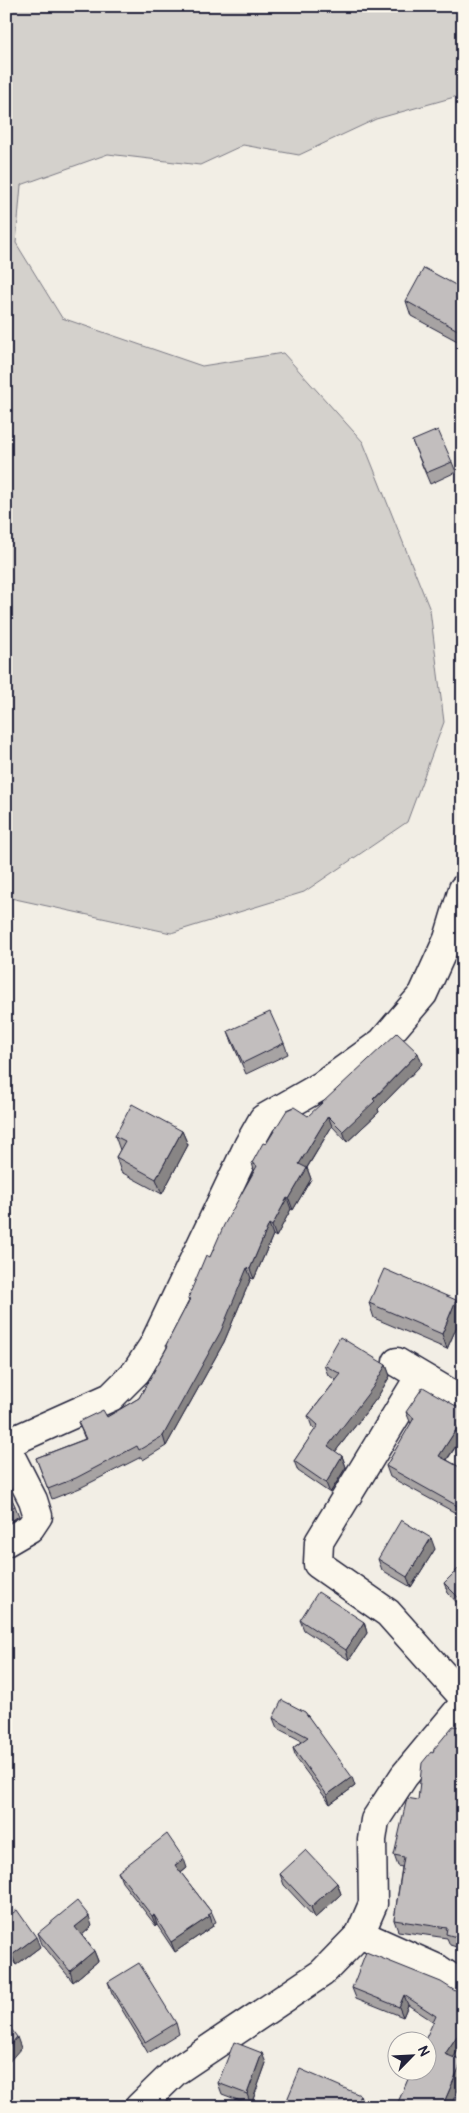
<svg xmlns="http://www.w3.org/2000/svg" width="469" height="2113" font-family="Pangolin,sans-serif">
  <style>
    .green { fill: #d4d1cc; stroke: #7b7a84 }
    .lines { fill: none; stroke-linecap: round; stroke-linejoin: round }
    .minor-casing { stroke: #22223b; stroke-width: 31 }
    .minor { stroke: #fbf7ec; stroke-width: 28 }
    .wall { fill: #a7a3a3; stroke: #22223b }
    .shaded-wall { fill: #888585; stroke: #22223b }
    .building { fill: #c2bebe; stroke: #22223b }
  </style>
  <rect width="100%" height="100%" fill="#f2eee5"/>
  <filter id="ink" filterUnits="userSpaceOnUse"><feTurbulence type="fractalNoise" baseFrequency=".02" numOctaves="2"/><feDisplacementMap in="SourceGraphic" scale="10" xChannelSelector="R" yChannelSelector="G"/><feConvolveMatrix kernelMatrix="1 2 1 2 8 2 1 2 1" color-interpolation-filters="sRGB"/></filter>
  <g filter="url(#ink)">
    <path class="green" d="M6,6H463V97L458,96L376,119L299,155L243,145L200,165L108,154L21,185L16,243L62,318L202,366L283,353L363,442L430,610L444,722L407,822L304,892L171,933L6,897Z"/>
    <g class="lines">
      <g class="minor-casing">
        <path id="minor" d="M397,1362L463,1401
          M420,1376L319,1542L318,1564L388,1613L463,1697
          M6,1444L111,1397L136,1372L153,1346L249,1144L263,1119L321,1086L382,1042L423,994L448,939L463,889
          M6,1447L33,1500L38,1516L30,1528L6,1542
          M360,1934L438,1969L463,1986
          M139,2107L176,2071L322,1973L360,1934L373,1904L372,1840L375,1820L404,1776L463,1705"/>
      </g>
      <use href="#minor" class="minor"/>
    </g>
    <path class="wall" d="M463,289V344L411,316L406,301Z
      M412,441L452,462L456,472L430,484Z
      M228,1031L284,1043L288,1054L246,1074L232,1042Z
      M422,1064L378,1109L379,1112L347,1142L332,1126L307,1168L311,1179L293,1210L291,1209L276,1237L273,1235L254,1279L251,1278L224,1342L166,1446L143,1460L141,1457L80,1488L52,1499L36,1458L85,1439L78,1422L107,1417L139,1398L167,1347L166,1345L189,1301L188,1298L210,1257L254,1170L252,1163L266,1144L308,1116Z
      M182,1131L188,1145L162,1194L121,1172L116,1157L120,1150L115,1136Z
      M369,1303L462,1315L447,1349L374,1318Z
      M324,1365H386L390,1376L377,1398L335,1452L342,1456L346,1467L330,1493L298,1471L294,1461L315,1430L312,1427L308,1416L336,1380L328,1375Z
      M406,1412L463,1436L447,1460L463,1469V1517L390,1477L386,1466L411,1424Z
      M6,1487L15,1506L19,1516L6,1524Z
      M435,1549L411,1587L382,1570L378,1559Z
      M463,1564V1609L448,1593L444,1583Z
      M300,1620L364,1622L367,1633L349,1660L304,1630Z
      M305,1712L355,1786L330,1804L296,1758L293,1748L302,1741L277,1728L273,1718Z
      M463,1727V1949L450,1945L447,1938L398,1931L394,1920L402,1867L398,1866L394,1855L418,1800L433,1753Z
      M187,1868L181,1873L212,1913L216,1922L212,1924L213,1926L175,1952L157,1925L156,1926L122,1882L118,1872Z
      M280,1874L337,1883L341,1894L315,1918L284,1885Z
      M6,1918L40,1947L16,1965L6,1953Z
      M92,1926L82,1935L94,1951L98,1961L73,1982L42,1944L38,1933Z
      M108,1982L176,2023L179,2034L148,2053L112,1993Z
      M352,1988L463,1996V2043L453,2058L462,2061L463,2063V2079L450,2107H396L434,2022L408,2005L403,2017L356,1998Z
      M266,2063L251,2105L222,2094L218,2083Z"/>
    <path class="shaded-wall" d="M418,1053L422,1064L378,1109L379,1112L347,1142L343,1131Z
      M328,1116L332,1126L303,1174L299,1164Z
      M182,1131L188,1145L162,1194L156,1179Z
      M307,1168L311,1179L293,1210L289,1199Z
      M287,1198L291,1209L276,1237L272,1226Z
      M269,1224L273,1235L254,1279L250,1269Z
      M247,1268L251,1278L224,1342L166,1446L163,1436Z
      M456,1300L462,1315L447,1349L442,1334Z
      M386,1365L390,1376L377,1398L331,1457L328,1446Z
      M463,1419V1436L442,1466L439,1456Z
      M342,1456L346,1467L330,1493L326,1483Z
      M431,1538L435,1549L411,1587L407,1577Z
      M364,1622L367,1633L349,1660L346,1650Z
      M352,1777L355,1786L330,1804L327,1795Z
      M184,1859L187,1868L178,1875L175,1865Z
      M337,1883L341,1894L315,1918L311,1907Z
      M154,1915L157,1925L156,1926L152,1916Z
      M89,1916L92,1926L79,1938L75,1927Z
      M210,1916L213,1926L175,1952L171,1942Z
      M36,1937L40,1947L16,1965L12,1955Z
      M94,1951L98,1961L73,1982L70,1971Z
      M404,1995L408,2005L403,2017L399,2007Z
      M463,2027V2043L449,2064L445,2054Z
      M17,2037L21,2048L8,2063L6,2058V2050Z
      M262,2053L266,2063L251,2105L247,2094Z
      M462,2061L463,2063V2079L450,2107H442Z
      M360,2095L365,2107H355Z"/>
    <path class="building" d="M424,268L463,289V333L406,301Z
      M438,430L452,462L426,473L412,441Z
      M270,1012L284,1043L243,1063L228,1031Z
      M397,1033L418,1053L373,1099L375,1101L343,1131L328,1116L299,1164L307,1168L289,1199L287,1198L272,1226L269,1224L250,1269L247,1268L221,1331L163,1436L139,1450L137,1446L76,1478L48,1489L36,1458L86,1439L78,1422L103,1410L107,1417L139,1398L168,1346L166,1345L190,1299L188,1298L206,1255L210,1257L224,1225L257,1166L252,1163L263,1143L266,1144L287,1110L294,1107L308,1116Z
      M132,1104L182,1131L156,1179L116,1157L125,1141L115,1136Z
      M384,1269L456,1300L442,1334L369,1303Z
      M340,1337L386,1365L373,1387L328,1446L342,1456L326,1483L294,1461L318,1425L308,1416L341,1374L324,1365Z
      M423,1387L463,1410V1419L439,1456L463,1469V1509L386,1466L414,1418L406,1412Z
      M6,1487L15,1506L6,1511Z
      M401,1520L431,1538L407,1577L378,1559Z
      M463,1564V1602L444,1583Z
      M318,1592L364,1622L346,1650L300,1620Z
      M282,1700L305,1712L352,1777L327,1795L293,1748L308,1737L273,1718Z
      M453,1726L463,1727V1939L446,1934L447,1928L394,1920L404,1857L394,1855L407,1798L418,1800L422,1763L431,1752L433,1753L434,1749Z
      M167,1834L184,1859L175,1865L212,1913L208,1915L210,1916L171,1942L154,1915L152,1916L118,1872Z
      M306,1850L337,1883L311,1907L280,1874Z
      M77,1901L89,1916L75,1927L94,1951L70,1971L38,1933Z
      M17,1910L36,1937L12,1955L6,1947V1918Z
      M366,1952L441,1982L463,1996V2027L445,2054L462,2061L442,2107H396L412,2070H426V2040H425L436,2016L404,1995L399,2007L352,1988Z
      M139,1963L176,2023L145,2042L108,1982Z
      M6,2022L17,2037L6,2050Z
      M234,2042L262,2053L247,2094L218,2083Z
      M300,2069L360,2095L355,2107H284Z
      M6,2098L18,2107H6Z"/>
  </g>
  <rect width="469" height="2113" fill="none" stroke="#fbf7ec" stroke-width="25"/>
  <rect x="12" y="12" width="444" height="2088" fill="none" stroke="#22223b" stroke-width="2" filter="url(#ink)"/>
  <g transform="translate(412 2056) rotate(66)"><circle r="24" fill="#fbf7ec" stroke="#a4a2a5"/>
  <path d="M0-4L9 19L0 12L-9 19Z" fill="#22223b"/>
  <text y="-8" font-size="14" font-weight="bold" text-anchor="middle" fill="#22223b">N</text>
  </g>
</svg>
